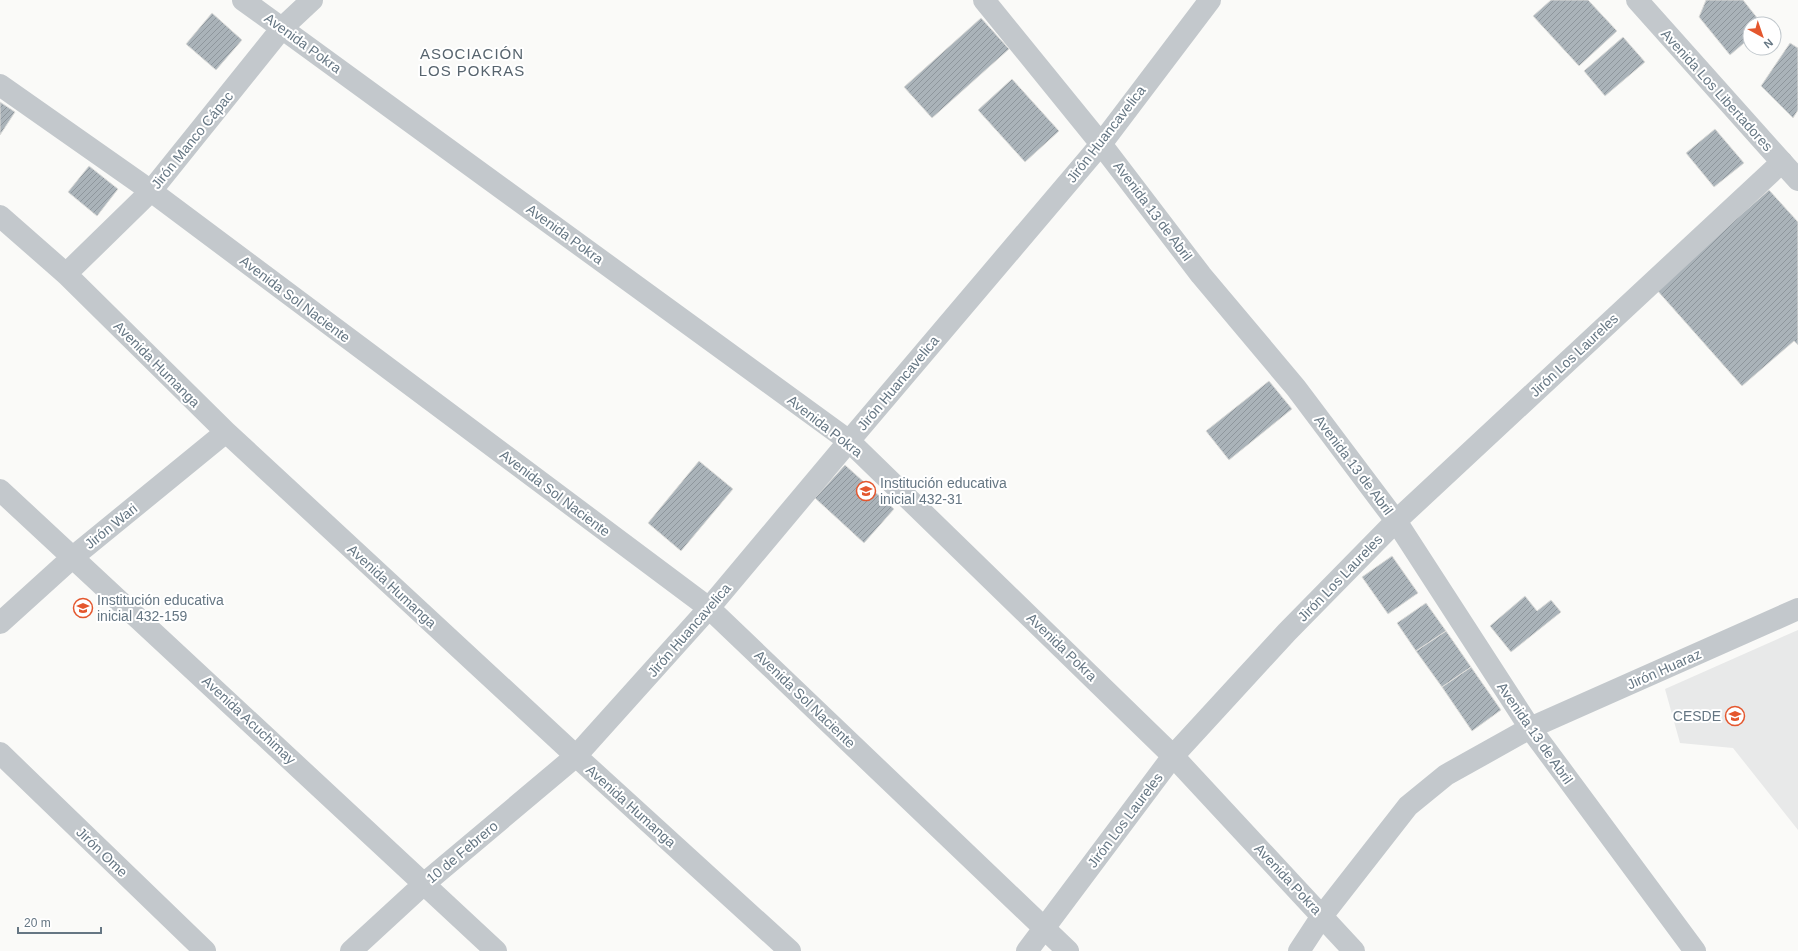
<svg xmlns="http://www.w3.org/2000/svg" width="1798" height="951" font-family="Helvetica,sans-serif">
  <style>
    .built { fill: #e8e9e9 }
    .building { fill: url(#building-hatch); stroke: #dcdcda }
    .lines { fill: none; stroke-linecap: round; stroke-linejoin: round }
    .minor { stroke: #c3c8cc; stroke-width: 22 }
    .tertiary { stroke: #c3c8cc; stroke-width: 22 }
    .labels { text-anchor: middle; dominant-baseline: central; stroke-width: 4; stroke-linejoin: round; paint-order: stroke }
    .street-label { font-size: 14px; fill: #657683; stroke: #fff }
    .poi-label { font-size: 14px; fill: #657683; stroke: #fff; text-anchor: start }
    .neighbourhood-label { font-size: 15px; letter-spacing: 1px; fill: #57646e; stroke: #fff }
  </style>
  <defs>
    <pattern id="building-hatch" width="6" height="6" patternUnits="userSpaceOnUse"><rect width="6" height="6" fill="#aab3b9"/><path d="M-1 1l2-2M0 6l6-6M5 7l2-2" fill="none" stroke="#8e969c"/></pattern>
  </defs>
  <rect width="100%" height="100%" fill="#fafaf8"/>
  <path class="built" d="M1798,630V830L1733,748L1680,743L1665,689Z"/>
  <path class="building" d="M1551,0H1588L1617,31L1579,66L1533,16Z
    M1706,0H1743L1762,24H1750V38L1730,55L1699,17Z
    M212,13L242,40L216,70L186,44Z
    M981,18L1009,49L932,118L904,87Z
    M1623,37L1645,62L1605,96L1584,71Z
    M1790,43L1798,48V110L1793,118L1761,86Z
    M1012,79L1059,131L1025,162L978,110Z
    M0,102L15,112L0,135Z
    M1715,129L1744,163L1714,187L1686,153Z
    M89,166L118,189L97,216L68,192Z
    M1769,190L1798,222V345L1794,341L1742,386L1656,289Z
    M1269,381L1292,409L1229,460L1206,431Z
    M699,461L733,489L681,551L648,523Z
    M845,465L894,509L864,543L815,498Z
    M1392,556L1418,593L1388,614L1362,577Z
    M1525,596L1537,611L1551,600L1561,612L1511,652L1490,626Z
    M1426,603L1446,631L1416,651L1397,623Z
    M1446,631L1471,667L1442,687L1416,651Z
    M1471,667L1501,710L1472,731L1442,687Z"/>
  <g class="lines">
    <path class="minor" d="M243,0L849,441L1173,756L1354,951
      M984,0L1101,144L1201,275L1296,388L1396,521L1530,728L1695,951
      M0,85L151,191L709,608L1068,951
      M0,216L66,274L226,432L576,756L790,951
      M66,274L151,191L282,28L312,0
      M0,490L496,951
      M0,623L73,557L226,432
      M0,753L205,951
      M351,951L425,883L576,756L709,608L849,441L1101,144L1210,0
      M1027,951L1173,756L1287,632L1396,521L1782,162
      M1299,951L1322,916L1408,806L1446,775L1530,728L1798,609"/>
    <path class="tertiary" d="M1637,0L1798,180"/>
  </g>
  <defs>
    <g id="school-ring" transform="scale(1)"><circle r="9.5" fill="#fff" stroke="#e4572e" stroke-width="1.5"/><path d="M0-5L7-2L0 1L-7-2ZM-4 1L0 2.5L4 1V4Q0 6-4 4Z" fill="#e4572e"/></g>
  </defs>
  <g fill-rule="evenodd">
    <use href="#school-ring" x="866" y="491"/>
    <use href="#school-ring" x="83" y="608"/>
    <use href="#school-ring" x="1735" y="716"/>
  </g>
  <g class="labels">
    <g class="street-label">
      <text transform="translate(303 43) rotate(36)">Avenida Pokra</text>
      <text transform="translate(1717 90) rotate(48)">Avenida Los Libertadores</text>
      <text transform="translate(1106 134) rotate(-52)">Jirón Huancavelica</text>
      <text transform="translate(192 140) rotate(-51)">Jirón Manco Cápac</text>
      <text transform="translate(1153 211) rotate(53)">Avenida 13 de Abril</text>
      <text transform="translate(565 234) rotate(36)">Avenida Pokra</text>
      <text transform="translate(295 299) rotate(37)">Avenida Sol Naciente</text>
      <text transform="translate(1574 355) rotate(-43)">Jirón Los Laureles</text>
      <text transform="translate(157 364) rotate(45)">Avenida Humanga</text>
      <text transform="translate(898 383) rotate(-50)">Jirón Huancavelica</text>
      <text transform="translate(825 426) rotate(38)">Avenida Pokra</text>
      <text transform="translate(1354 465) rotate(53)">Avenida 13 de Abril</text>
      <text transform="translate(555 493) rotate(37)">Avenida Sol Naciente</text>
      <text transform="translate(111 526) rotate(-39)">Jirón Wari</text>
      <text transform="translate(1340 578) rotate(-46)">Jirón Los Laureles</text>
      <text transform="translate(392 586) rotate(43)">Avenida Humanga</text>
      <text transform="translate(689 630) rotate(-49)">Jirón Huancavelica</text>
      <text transform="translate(1062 647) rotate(44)">Avenida Pokra</text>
      <text transform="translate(1664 669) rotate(-24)">Jirón Huaraz</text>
      <text transform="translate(805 699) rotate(44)">Avenida Sol Naciente</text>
      <text transform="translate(249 720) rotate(43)">Avenida Acuchimay</text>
      <text transform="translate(1535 733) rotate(55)">Avenida 13 de Abril</text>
      <text transform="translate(631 806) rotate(42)">Avenida Humanga</text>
      <text transform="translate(1125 820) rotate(-53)">Jirón Los Laureles</text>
      <text transform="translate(102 852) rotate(44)">Jirón Ome</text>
      <text transform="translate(462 852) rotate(-40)">10 de Febrero</text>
      <text transform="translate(1288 879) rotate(47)">Avenida Pokra</text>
    </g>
    <g class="poi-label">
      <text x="880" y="483">Institución educativa<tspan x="880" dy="16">inicial 432-31</tspan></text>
      <text x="97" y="600">Institución educativa<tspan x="97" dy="16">inicial 432-159</tspan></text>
      <text x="1721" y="716" text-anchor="end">CESDE</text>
    </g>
    <g class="neighbourhood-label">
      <text x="472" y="53">ASOCIACIÓN<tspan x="472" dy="17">LOS POKRAS</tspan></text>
    </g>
  </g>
  <g transform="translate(1762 36) rotate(140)"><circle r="19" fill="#ffffff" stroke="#c1c8cd"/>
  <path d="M0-3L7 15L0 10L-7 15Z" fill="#e4572e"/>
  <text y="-6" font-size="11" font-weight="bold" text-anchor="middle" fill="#657683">N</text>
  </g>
  <path d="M18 927v6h83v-6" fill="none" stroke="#657683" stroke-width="2"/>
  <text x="24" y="927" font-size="12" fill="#657683" stroke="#ffffff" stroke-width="3" paint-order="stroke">20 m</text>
</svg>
